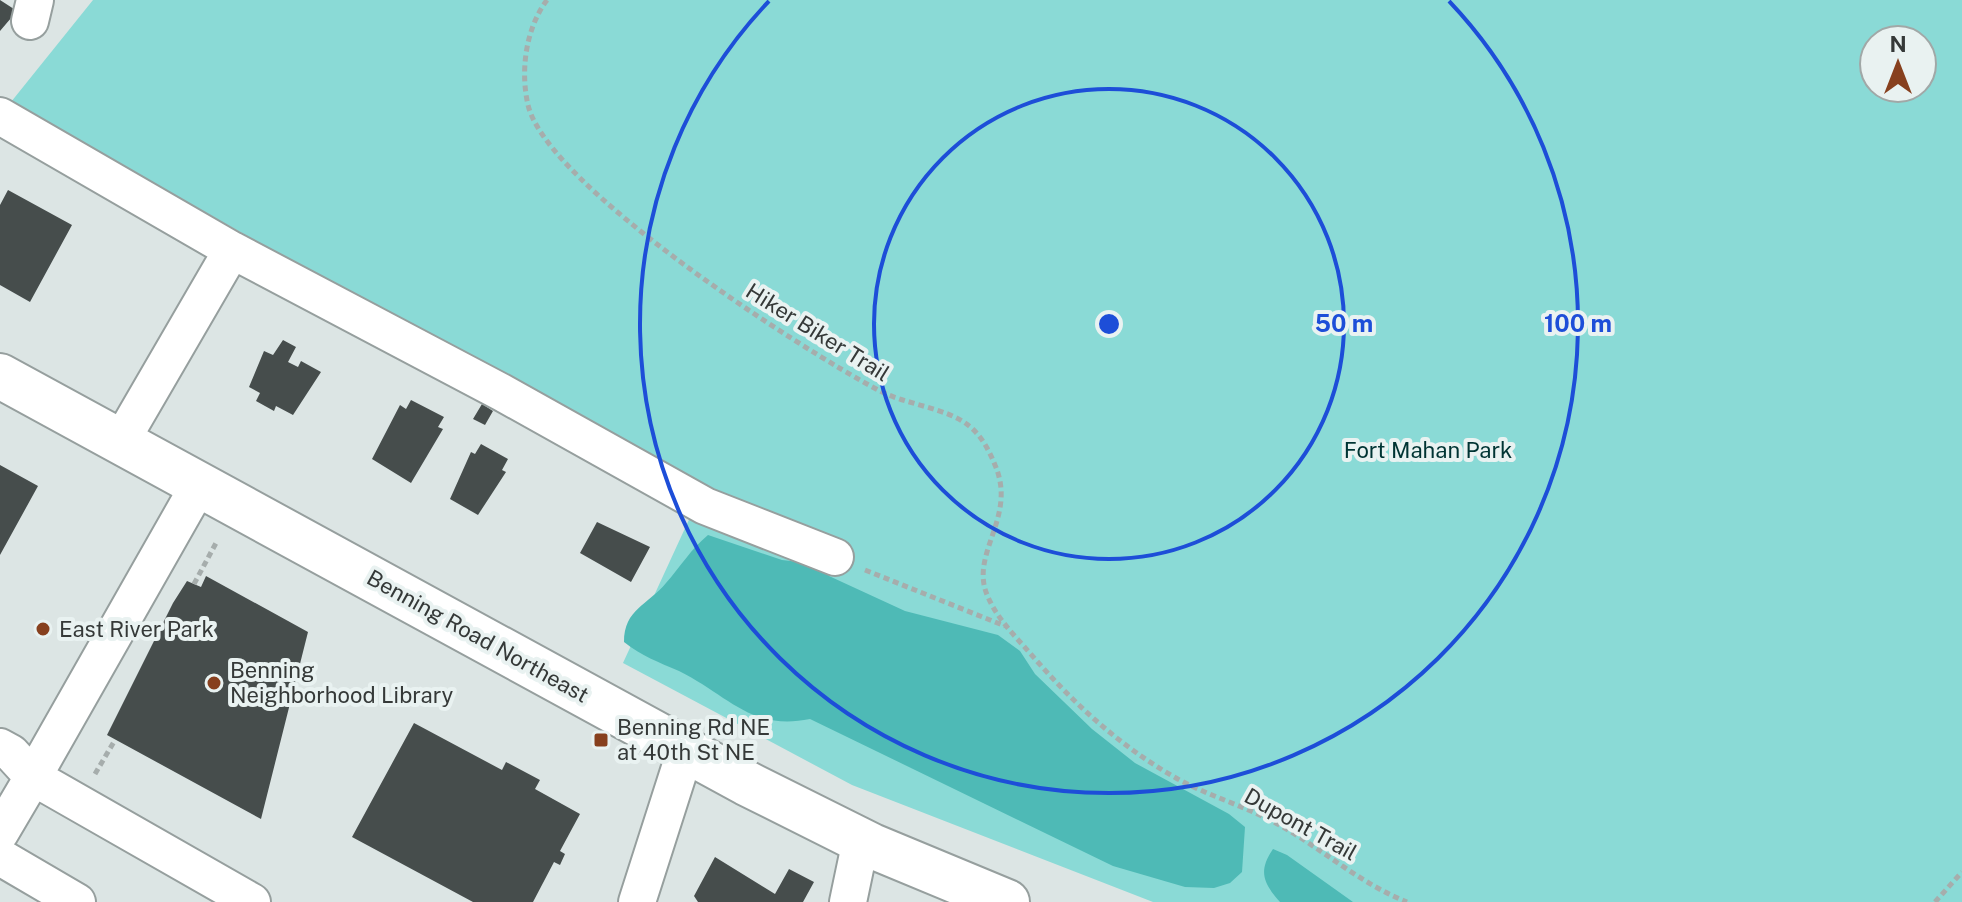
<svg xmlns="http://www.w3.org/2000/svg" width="1962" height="902" font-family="'Public Sans',sans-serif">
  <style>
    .green { fill: #8adad6; fill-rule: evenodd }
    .forest { fill: #4ebab6 }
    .building { fill: #464d4c }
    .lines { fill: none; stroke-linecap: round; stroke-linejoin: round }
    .minor-casing { stroke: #969f9e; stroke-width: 40 }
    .major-casing { stroke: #969f9e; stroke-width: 48 }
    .path { stroke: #a6adac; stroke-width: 5; stroke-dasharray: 6 4; stroke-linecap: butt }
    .minor { stroke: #fff; stroke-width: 36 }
    .major { stroke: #fff; stroke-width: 44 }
    .ring { fill: none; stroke: #1d4ed8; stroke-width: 4 }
    .poi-dot { fill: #87401e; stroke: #e9f2f1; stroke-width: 3 }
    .labels { text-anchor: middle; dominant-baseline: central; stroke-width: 8; stroke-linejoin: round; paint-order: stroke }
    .street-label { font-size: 22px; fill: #353938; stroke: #e9f2f1 }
    .park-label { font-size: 22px; fill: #003433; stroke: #e9f2f1 }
    .poi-label { font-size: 22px; fill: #353938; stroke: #e9f2f1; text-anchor: start }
    .centre { fill: #1d4ed8; stroke: #e9f2f1; stroke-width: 4 }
    .ring-label { font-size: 24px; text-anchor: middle; font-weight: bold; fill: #1d4ed8; stroke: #e9f2f1; stroke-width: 8; stroke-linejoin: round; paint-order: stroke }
  </style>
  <rect width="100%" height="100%" fill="#dce5e4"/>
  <path class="green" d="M93,0H1962V902H1153L852,785L623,663L704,487L413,330L11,102ZM1874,40H1922V88H1874Z"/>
  <path class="forest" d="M708,535L782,560L824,565L829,576L905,611L998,635L1020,651L1035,674L1092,729L1135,763L1229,814L1245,827L1242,872L1230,883L1214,888L1185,887L1113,866L810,719C750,731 728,695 679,671C658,662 642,656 624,642C624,609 648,605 666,583C681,566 691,549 708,535Z
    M1273,849L1287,855L1353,902H1280C1263,883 1258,871 1273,849Z"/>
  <path class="building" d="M0,0L17,11L0,31Z
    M8,190L72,225L30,302L0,285V205Z
    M283,340L296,347L288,362L298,367L301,361L321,372L293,415L276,406L274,411L256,401L260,393L249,387L264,351L273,355Z
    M411,400L444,417L438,427L443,429L411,483L372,459L400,405L406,409Z
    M482,404L493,411L485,425L473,419Z
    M481,444L508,459L502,470L506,472L478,515L450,499L471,452L475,454Z
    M0,465L38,486L0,555Z
    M597,522L650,547L631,582L580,553Z
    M206,576L308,632L261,819L107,735L173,603L187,581L201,587Z
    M414,723L502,770L506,762L540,780L535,789L580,814L560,851L565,854L560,865L554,862L533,902H473L352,837Z
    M715,857L775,894L789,869L814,882L803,902H698L694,896Z"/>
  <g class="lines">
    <g class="minor-casing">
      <path id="minor" d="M30,21L35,0
        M0,116L232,250L121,441
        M232,250L501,392L705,506L835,557
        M199,485L33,777L252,902
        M0,747L11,753L33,777L0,833
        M0,857L77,902
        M637,902L686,749
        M848,902L861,840"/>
    </g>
    <g class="major-casing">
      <path id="major" d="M0,376L746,783L872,846L1007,902"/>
    </g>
    <path class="path" d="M547,0C526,28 520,70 528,105C547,186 801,349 878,390C903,404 947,408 968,425C981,435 989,450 995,465C1018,518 968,554 988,597C997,618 1014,635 1029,652C1072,702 1118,745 1176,778C1210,797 1249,807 1283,827C1323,850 1363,885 1407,902
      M865,570L1005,626
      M194,584L216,543
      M95,774L115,740
      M1935,902L1962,872"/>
    <use href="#minor" class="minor"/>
    <use href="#major" class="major"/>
  </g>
  <g class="ring">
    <circle cx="1109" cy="324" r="235"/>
    <path d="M1449 1A469 469 0 1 1 769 1"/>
  </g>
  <g class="poi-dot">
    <circle cx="43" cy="629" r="8"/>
    <circle cx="214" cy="683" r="8"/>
    <rect x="593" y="732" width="16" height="16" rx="4"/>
  </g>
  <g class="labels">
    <g class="street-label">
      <text transform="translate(818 332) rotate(32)">Hiker Biker Trail</text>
      <text transform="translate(478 636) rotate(29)">Benning Road Northeast</text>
      <text transform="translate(1301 824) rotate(29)">Dupont Trail</text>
    </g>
    <g class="park-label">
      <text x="1428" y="450">Fort Mahan Park</text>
    </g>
    <g class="poi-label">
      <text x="59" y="629">East River Park</text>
      <text x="230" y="670">Benning<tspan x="230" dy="25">Neighborhood Library</tspan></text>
      <text x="617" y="727">Benning Rd NE<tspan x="617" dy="25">at 40th St NE</tspan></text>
    </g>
  </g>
  <circle cx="1109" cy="324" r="12" class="centre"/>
  <g class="ring-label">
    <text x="1344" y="332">50 m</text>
    <text x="1578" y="332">100 m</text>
  </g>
  <g transform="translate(1898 64)"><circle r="38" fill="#e9f2f1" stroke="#a1a8a7" stroke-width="2"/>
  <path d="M0-6L14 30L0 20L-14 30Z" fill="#87401e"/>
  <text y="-12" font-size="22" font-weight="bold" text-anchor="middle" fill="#353938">N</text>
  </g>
</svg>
